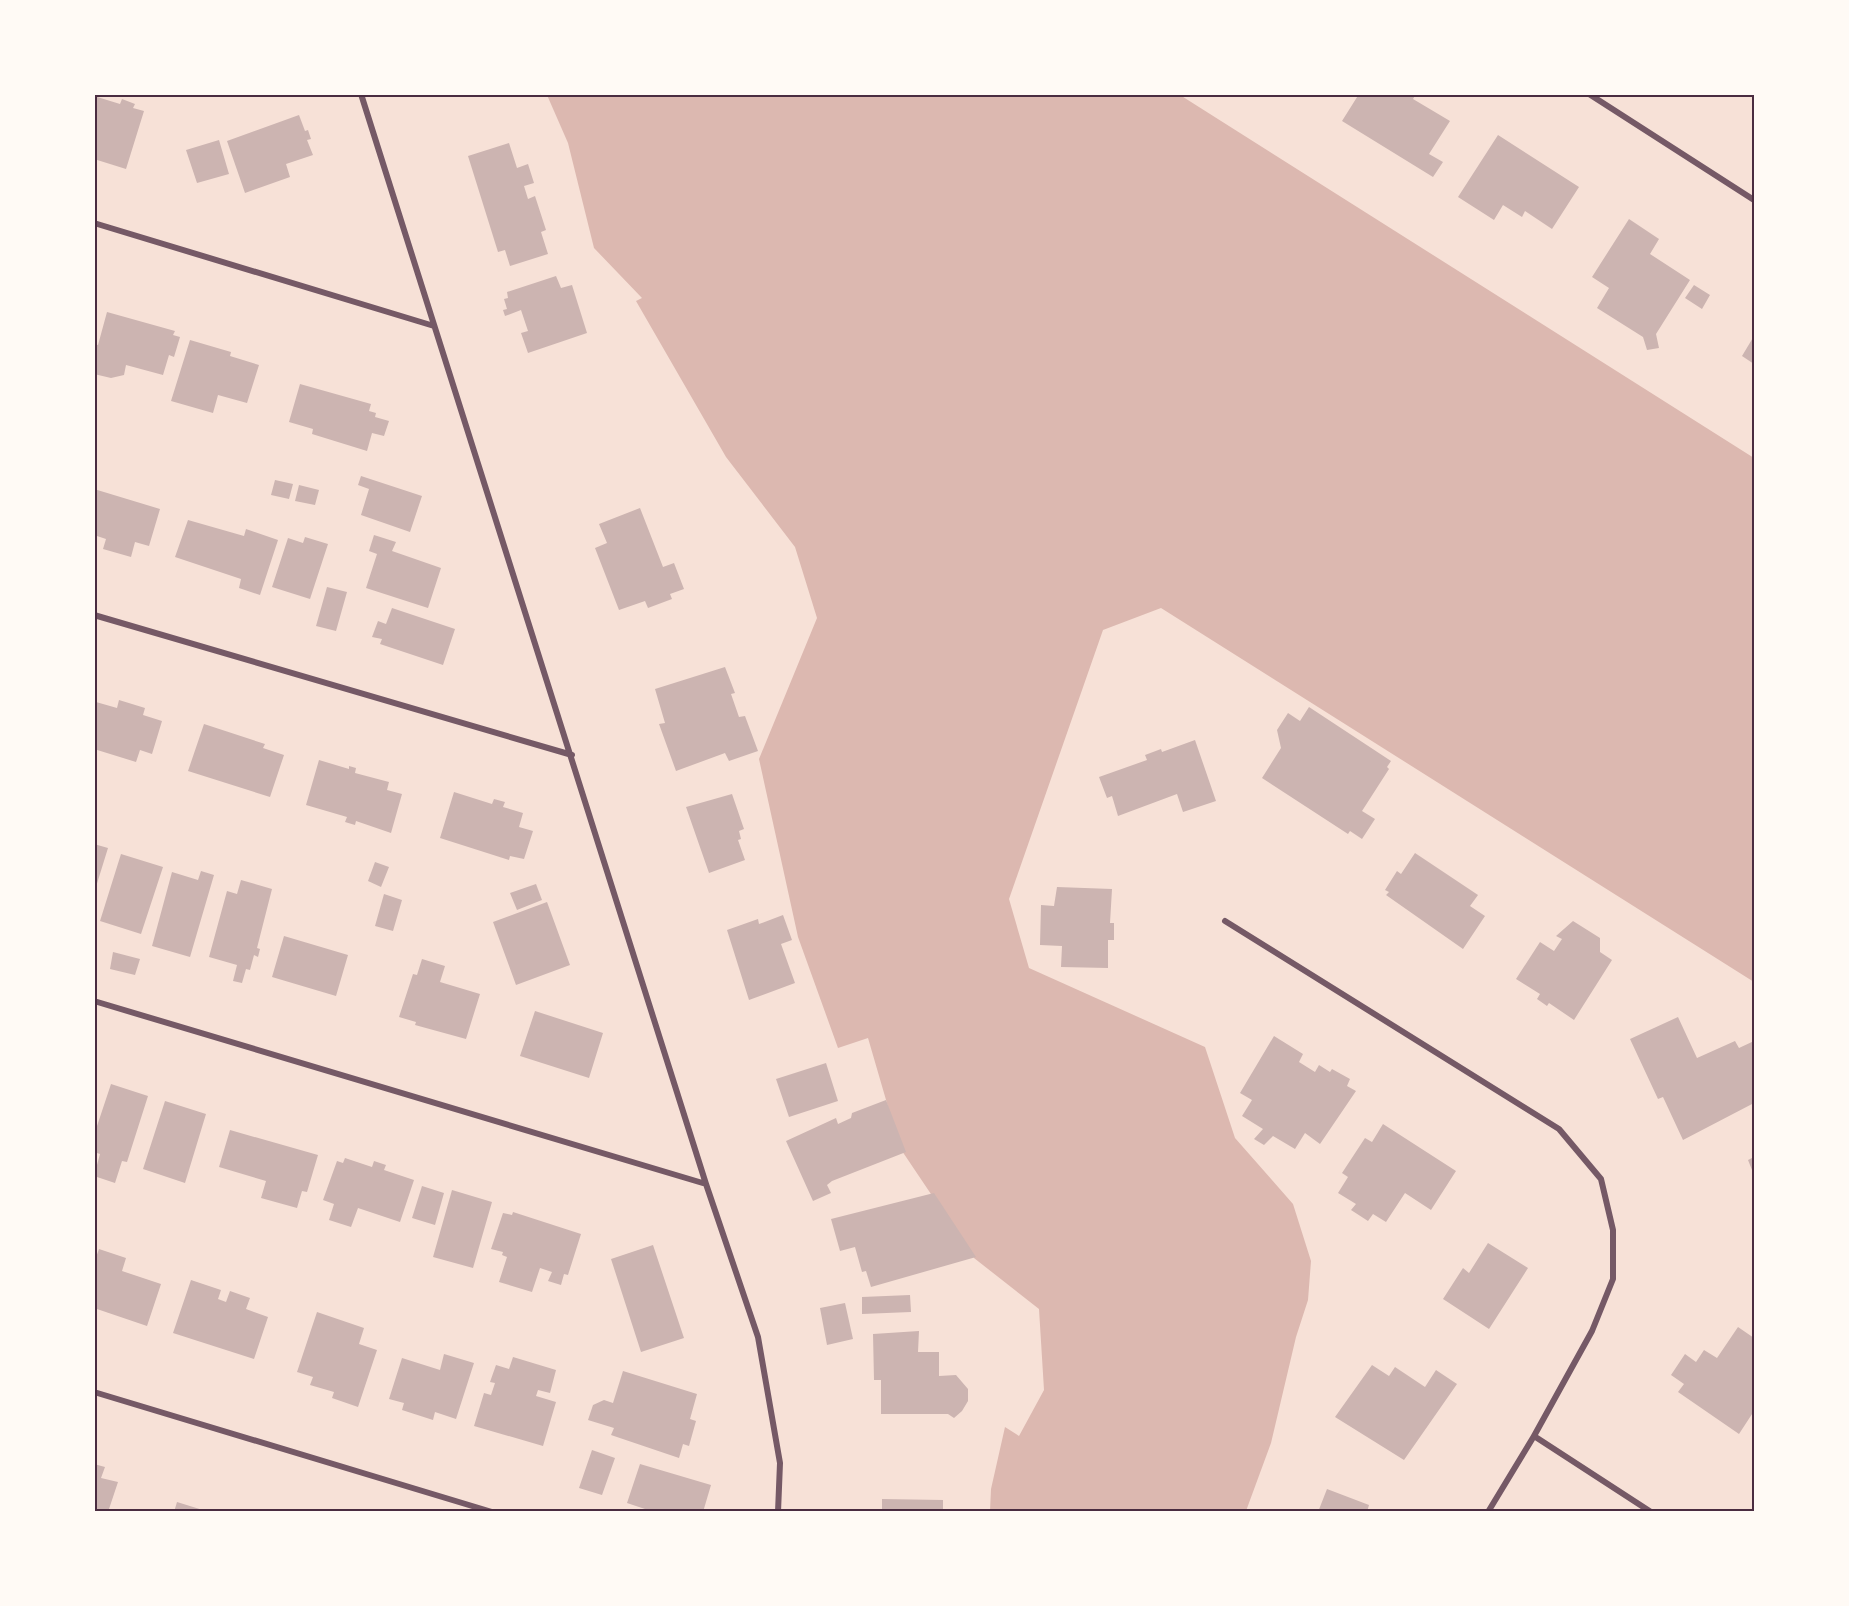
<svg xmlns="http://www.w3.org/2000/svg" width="1849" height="1606" font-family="Commissioner,sans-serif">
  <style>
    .water { fill: #dcb8b0 }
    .building { fill: #ccb4b1 }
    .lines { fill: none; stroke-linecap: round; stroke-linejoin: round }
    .minor { stroke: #755966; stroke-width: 6 }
    .neatline { fill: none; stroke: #4a2c40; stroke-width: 2 }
  </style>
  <rect width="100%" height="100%" fill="#f7e1d7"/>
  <path class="water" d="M547,95H1180L1754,458V982L1161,608L1103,630L1009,899L1029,968L1205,1047L1235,1138L1293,1204L1311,1261L1308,1300L1296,1337L1271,1443L1246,1511H990L991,1489L1005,1427L1019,1436L1044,1390L1039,1309L974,1258L900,1148L868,1038L838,1048L798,937L759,759L817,618L795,547L726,457L636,301L642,298L594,248L568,143Z"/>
  <path class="building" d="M1359,94H1416L1413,99L1450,121L1429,154L1443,162L1433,177L1342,121Z
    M94,96L120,104L122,99L135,104L133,108L144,111L126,169L94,159Z
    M299,115L305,131L308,130L311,139L307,140L313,155L286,164L290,177L245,193L227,141Z
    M1498,135L1579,187L1552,229L1525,211L1522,217L1503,205L1494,220L1458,197Z
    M219,140L229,174L197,183L186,150Z
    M509,143L517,168L528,164L534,183L524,186L528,199L535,196L546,230L541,232L548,254L510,266L505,250L498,252L468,156Z
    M1629,219L1659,239L1650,254L1690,280L1656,334L1659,348L1647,350L1643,337L1597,308L1609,288L1592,277Z
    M556,276L561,288L572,285L587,333L528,353L521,333L528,331L521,310L505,316L503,310L507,309L504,299L508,298L507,292Z
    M1694,285L1710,295L1702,309L1685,298Z
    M107,312L175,331L173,335L180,337L174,357L169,355L163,375L126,365L124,375L111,378L94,374V344L98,345Z
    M1754,336V364L1742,356Z
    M190,340L231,352L230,356L259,365L247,403L218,395L213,413L171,401Z
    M300,384L371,404L369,411L376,413L375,417L389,421L384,436L372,433L367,451L312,434L313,429L289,422Z
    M361,476L422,496L410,532L361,515L369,489L358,485Z
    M275,480L293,484L289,499L271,495Z
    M299,485L319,490L315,505L295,501Z
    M94,489L160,509L149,546L135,542L131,557L103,549L106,539L94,535Z
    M640,508L663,567L674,563L684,589L670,594L672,599L648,608L645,601L619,610L595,548L607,543L599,524Z
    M188,520L244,536L246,529L278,540L260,595L239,588L241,579L175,557Z
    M374,535L396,542L392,551L441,568L428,608L366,588L377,554L369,551Z
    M305,537L328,544L310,599L272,587L288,538L303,543Z
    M327,587L347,592L336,631L316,626Z
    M392,608L455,629L443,665L380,644L382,639L372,637L378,621L386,624Z
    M725,667L735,693L731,694L739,717L745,716L758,751L729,761L725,753L676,771L659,724L665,723L655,689Z
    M119,700L145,708L143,715L162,721L152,754L140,750L136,762L94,749L96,702L117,708Z
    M1309,707L1391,761L1387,767L1389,769L1362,811L1375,819L1362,839L1350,831L1348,834L1262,778L1281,748L1277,730L1288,713L1300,721Z
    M204,724L265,744L263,748L284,755L270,797L188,771Z
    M1195,740L1216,801L1183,812L1177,794L1118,816L1112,796L1107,798L1099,777L1147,760L1145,755L1161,749L1162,752Z
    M319,760L349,769V766L356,768L355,773L389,782L387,790L402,794L391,833L356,821L355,825L345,822L347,817L306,805Z
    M454,792L492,804L494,799L505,802L503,807L523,813L519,827L533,831L524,859L510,856L509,860L440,838Z
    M732,794L744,829L739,831L741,839L738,840L745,860L709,873L686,807Z
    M94,844L108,848L95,890H94Z
    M1415,853L1478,895L1470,906L1485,916L1463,949L1386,895L1389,892L1385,890L1397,871L1401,874Z
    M121,854L163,867L141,934L100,921Z
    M375,862L389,867L381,887L368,881Z
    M201,871L214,875L190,957L152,946L172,872L198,880Z
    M241,880L272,889L257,948L260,949L258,957L254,955L250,970L246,969L242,983L233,981L237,965L209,957L227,891L237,894Z
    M536,884L542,900L517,910L510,893Z
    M1057,887L1112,889L1110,923H1114V940H1108V968L1061,967L1062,946L1040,945L1041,905L1054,906Z
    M384,894L402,900L393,931L375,926Z
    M547,902L570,965L516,985L493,922Z
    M783,915L792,940L781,944L795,983L749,1000L727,930L758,919L759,924Z
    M1573,921L1600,938V952L1612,960L1574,1020L1549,1003L1547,1006L1537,999L1540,994L1516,979L1540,942L1554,951L1562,939L1556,936Z
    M284,936L348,955L336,996L272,977Z
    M113,952L140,959L135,975L110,969Z
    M422,959L445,966L440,982L480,994L466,1039L415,1025L416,1022L399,1017L413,974L417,975Z
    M535,1011L603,1033L589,1078L520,1056Z
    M1678,1017L1697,1058L1735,1041L1739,1048L1754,1041V1103L1683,1140L1663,1097L1658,1099L1630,1039Z
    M1274,1036L1303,1054L1299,1062L1315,1072L1319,1065L1330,1072L1332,1069L1350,1079L1347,1086L1356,1091L1320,1144L1305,1133L1295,1149L1273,1136L1264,1145L1254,1139L1263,1129L1242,1116L1252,1100L1240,1093Z
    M826,1063L838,1101L789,1117L776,1079Z
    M111,1084L148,1096L127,1162L122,1161L115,1183L94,1176L100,1154L94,1152V1135Z
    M886,1100L906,1152L832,1181L827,1185L831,1193L813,1201L786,1141L836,1118L838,1124L851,1118L852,1113Z
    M165,1101L206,1114L185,1183L143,1169Z
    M1383,1124L1456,1171L1431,1210L1405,1193L1386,1222L1373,1214L1368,1221L1351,1210L1356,1204L1338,1193L1348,1177L1342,1173L1365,1138L1372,1142Z
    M230,1130L318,1155L307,1192L302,1191L297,1208L261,1198L266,1181L219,1167Z
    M1754,1157V1175L1748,1160Z
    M345,1158L372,1167L374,1161L386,1165L384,1170L414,1180L400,1222L358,1208L351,1227L329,1220L334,1204L323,1200L337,1161L343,1163Z
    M422,1186L444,1193L435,1225L412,1218Z
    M452,1190L492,1202L473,1268L433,1257Z
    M934,1193L976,1257L871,1287L866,1271L862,1272L855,1247L840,1251L831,1219Z
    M513,1212L581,1234L568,1275L564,1274L561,1285L548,1281L552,1272L540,1268L532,1292L499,1282L507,1257L502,1255L503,1252L491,1249L503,1213L512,1215Z
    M1488,1243L1528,1268L1489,1329L1443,1299L1463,1268L1469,1273Z
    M653,1245L684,1338L641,1352L611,1259Z
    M99,1249L126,1258L122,1271L161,1284L147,1326L94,1308V1263Z
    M191,1280L221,1290L218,1299L226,1302L230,1291L250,1298L246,1309L268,1317L254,1359L173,1333Z
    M910,1295L911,1312L862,1314V1297Z
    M845,1303L853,1339L827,1345L820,1308Z
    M317,1312L364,1328L359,1344L377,1350L358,1407L332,1398L334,1392L310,1385L313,1377L297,1372Z
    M1738,1327L1754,1338V1411L1739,1434L1678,1392L1684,1384L1671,1375L1685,1354L1696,1362L1704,1350L1717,1358Z
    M919,1331L918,1352H939V1376L956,1375L968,1389V1401L962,1411L954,1418L948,1414H881V1380H874L873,1334Z
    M444,1354L474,1363L456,1419L435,1412L433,1420L402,1410L404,1403L389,1399L402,1358L440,1370Z
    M513,1357L556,1370L550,1393L538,1390L536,1396L556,1402L543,1446L474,1426L484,1393L491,1395L495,1383L490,1382L496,1365L509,1369Z
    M1372,1365L1389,1376L1395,1367L1425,1387L1436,1370L1457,1384L1404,1460L1335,1417Z
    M623,1371L697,1394L690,1419L696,1421L689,1446L683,1444L679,1458L611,1435L614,1428L588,1420L593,1405L604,1400L613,1403Z
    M592,1450L615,1458L602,1495L579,1488Z
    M94,1464L105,1467L101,1478L118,1482L108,1512H94Z
    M640,1464L711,1485L703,1512H654L627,1503Z
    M1327,1489L1369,1505L1367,1512H1318Z
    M882,1499L943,1500V1512H882Z
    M177,1502L206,1511V1512H174Z"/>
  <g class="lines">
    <path class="minor" d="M361,94L706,1184L758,1337L780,1463L778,1512
      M1589,94L1754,200
      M94,223L434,326
      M94,615L572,755
      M1225,921L1559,1129L1601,1179L1613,1230V1279L1592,1331L1534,1436L1488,1512
      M94,1001L706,1184
      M94,1392L492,1512
      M1534,1436L1651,1512"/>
  </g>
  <rect width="1849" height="1606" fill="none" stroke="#fffaf5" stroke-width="192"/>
  <rect x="96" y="96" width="1657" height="1414" class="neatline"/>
</svg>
